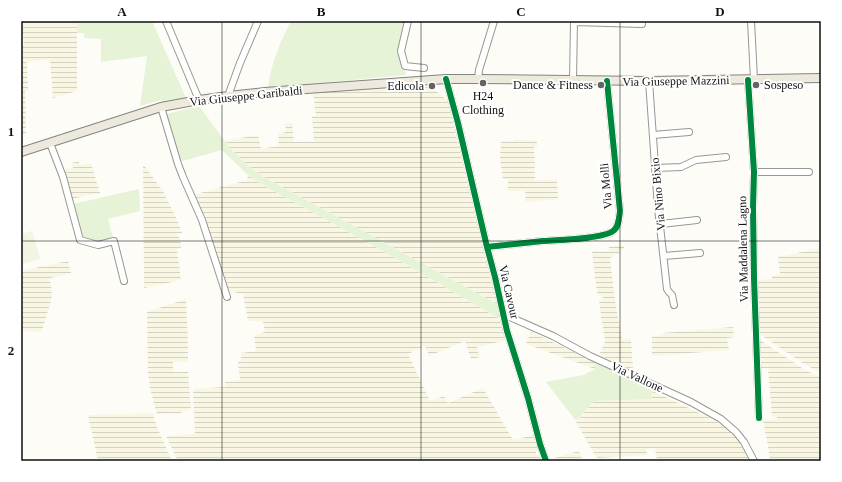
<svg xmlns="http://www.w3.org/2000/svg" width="842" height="482" font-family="'Times New Roman',serif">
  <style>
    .farmland { fill: url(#farmland-rules) }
    .grass { fill: #e7f3d7 }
    .pitch { fill: #f0f6e1 }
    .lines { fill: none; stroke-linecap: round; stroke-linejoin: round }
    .minor-casing { stroke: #979795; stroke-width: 8 }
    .major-casing { stroke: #858482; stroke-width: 10 }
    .minor { stroke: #fffffe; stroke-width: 6 }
    .major { stroke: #ede9dc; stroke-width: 8 }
    .cycleway-casing { stroke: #fff; stroke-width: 8 }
    .cycleway { stroke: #00873e; stroke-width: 6 }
    .grid { fill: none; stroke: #111; stroke-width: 1; stroke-opacity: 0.55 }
    .poi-dot { fill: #646362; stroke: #fff; stroke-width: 1.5 }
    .labels { text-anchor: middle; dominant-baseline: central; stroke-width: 4; stroke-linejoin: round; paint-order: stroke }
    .street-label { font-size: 12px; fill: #111; stroke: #fff }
    .poi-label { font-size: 12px; fill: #111; stroke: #fff; text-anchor: end }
    .neatline { fill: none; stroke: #111; stroke-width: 1.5 }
    .grid-label { font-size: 13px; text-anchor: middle; font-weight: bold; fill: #111 }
  </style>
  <defs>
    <pattern id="farmland-rules" width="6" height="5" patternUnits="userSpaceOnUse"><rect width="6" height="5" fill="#f9f7e4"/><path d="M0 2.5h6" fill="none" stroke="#d4d3c3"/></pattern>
  </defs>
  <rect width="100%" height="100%" fill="#fdfcf7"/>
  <path class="farmland" d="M22,21H77V91L53,98L50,59L27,62L28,91H25L26,133L21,135V45H24Z
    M425,86L435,90L448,101L471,198L497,304L262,176L245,163L230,148L225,141L258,135L261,149L279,146L278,134L286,132L285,123H292L294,142L314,141L312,116H316L313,93L393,87Z
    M514,139L537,141V147H534L535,180L557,179L558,199L526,202L525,191H508V179H503L500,160L501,141H514Z
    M79,161L80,165L91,163L100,193L71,199L64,169L73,168L72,163Z
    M143,164L163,191L178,222L182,233L178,234L182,247L177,249L181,280L144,288Z
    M248,175L261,184L374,246L500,319L507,340L477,347L480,357L471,359L465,341L429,356L425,346L408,354L430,401L444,396L448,403L483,388L513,440L534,435L539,450L536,451V455H539L541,461H178L166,436L195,434L193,389L225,387V382L240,380L238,362L241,361V353L256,351L254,335L265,332L263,321H248L243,294L229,291L226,287L210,234L193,195L247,180Z
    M625,245L624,248L619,253L610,258L615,301L622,340L631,338L633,371L599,355L605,342L599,301L603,300L602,295H598L596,286L592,251H609V247Z
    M821,248V373L804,364L761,335L759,333L758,280L772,279V276L780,274L778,257Z
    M68,261L71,273L65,275L50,278L52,295L51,301L42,330L40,332L21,331V271Z
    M186,299L188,346V361L173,362V372H188L191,410L182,411L181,413L157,414L151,392L148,374L147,312Z
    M733,327L734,337L727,338L729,350L652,356V336L663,335V333Z
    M531,332L595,362V369L526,344Z
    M760,340L802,368L821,378V461H770L769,451L763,421L777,419V417H772L768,368L760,369L759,341Z
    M653,391L716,421L731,432L738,440L743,448L750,461H657L655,448L646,449L647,455L599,458L596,457L576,422L593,402L598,401L651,399Z
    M153,413L157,427L172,461H98L88,415Z
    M579,451L582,459L591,460V461H552L551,459Z"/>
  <path class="grass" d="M77,21H152L186,98L162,103L161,100L140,106L147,56L101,62V39L84,38V33H77Z
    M291,21H406L400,49L406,75L268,88C271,64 280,42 291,21Z
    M199,106L230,148L245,163L262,176L497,304L500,319L374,246L261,184L248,175L222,150L183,161L180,160L166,114Z
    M139,189L140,211L108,219L113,238L96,241L87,239L82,236L80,233L73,204Z
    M595,362L653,388L651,399L598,401L593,402L576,421L546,382L583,375L595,369Z"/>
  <path class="pitch" d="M32,231L40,259L23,264L21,257V234Z"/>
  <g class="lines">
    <g class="minor-casing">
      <path id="minor" d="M166,21L199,100
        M408,21L401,51L405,66L424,68
        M751,21L754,80
        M574,22L642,24
        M446,79L458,123L487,247L495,277L507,331L528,398L540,444L546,461
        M478,79L479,70L494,21
        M573,80L574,21
        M748,80L754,172L753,207L754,278L759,418
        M649,81L658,208L667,289L669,292L672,295L674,305
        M228,96L240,63L258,21
        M161,107L178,164L183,177L202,220L227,297
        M653,135L689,132
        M50,143L63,177L80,240L98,245L114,241L124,281
        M656,168L681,167L696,160L726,157
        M754,172H809
        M661,224L697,220
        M487,247C505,245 524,243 543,241C557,240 603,239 613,231C619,227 619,218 620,211L607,81
        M664,256L700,253
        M503,314L553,336L590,356L691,402L721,419L736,432L744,442L754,461"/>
    </g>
    <g class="major-casing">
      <path id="major" d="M21,152L161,107L199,100L228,96L265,92L446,79H478L649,81L821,78"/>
    </g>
    <use href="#minor" class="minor"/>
    <use href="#major" class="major"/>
    <g class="cycleway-casing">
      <path id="cycleway" d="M446,79L458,123L487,247L495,277L507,331L528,398L540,444L546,461
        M748,80L754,172L753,207L754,278L759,418
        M487,247C505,245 524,243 543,241C557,240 603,239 613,231C619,227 619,218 620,211L607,81"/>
    </g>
    <use href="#cycleway" class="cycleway"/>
  </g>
  <path class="grid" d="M222,21V461M421,21V461M620,21V461M21,241H821"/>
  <g class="poi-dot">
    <circle cx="483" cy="83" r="4"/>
    <circle cx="601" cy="85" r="4"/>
    <circle cx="756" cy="85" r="4"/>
    <circle cx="432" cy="86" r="4"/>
  </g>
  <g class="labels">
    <g class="street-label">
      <text transform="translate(676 81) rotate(-1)">Via Giuseppe Mazzini</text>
      <text transform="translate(246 96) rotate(-6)">Via Giuseppe Garibaldi</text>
      <text transform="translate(606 186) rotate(-95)">Via Molli</text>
      <text transform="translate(658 194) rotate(-95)">Via Nino Bixio</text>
      <text transform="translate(743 249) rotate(-91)">Via Maddalena Lagno</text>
      <text transform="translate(509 292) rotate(77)">Via Cavour</text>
      <text transform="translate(637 377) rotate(25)">Via Vallone</text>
    </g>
    <g class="poi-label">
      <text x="593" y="85">Dance &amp; Fitness</text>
      <text x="764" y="85" text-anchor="start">Sospeso</text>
      <text x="424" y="86">Edicola</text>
      <text x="483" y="96" text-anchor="middle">H24<tspan x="483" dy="14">Clothing</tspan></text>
    </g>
  </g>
  <rect width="842" height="482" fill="none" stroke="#ffffff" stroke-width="44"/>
  <rect x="22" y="22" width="798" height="438" class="neatline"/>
  <g class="grid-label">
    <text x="122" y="16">A</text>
    <text x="321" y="16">B</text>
    <text x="521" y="16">C</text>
    <text x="720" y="16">D</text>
    <text x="11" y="136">1</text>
    <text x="11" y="355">2</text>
  </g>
</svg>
